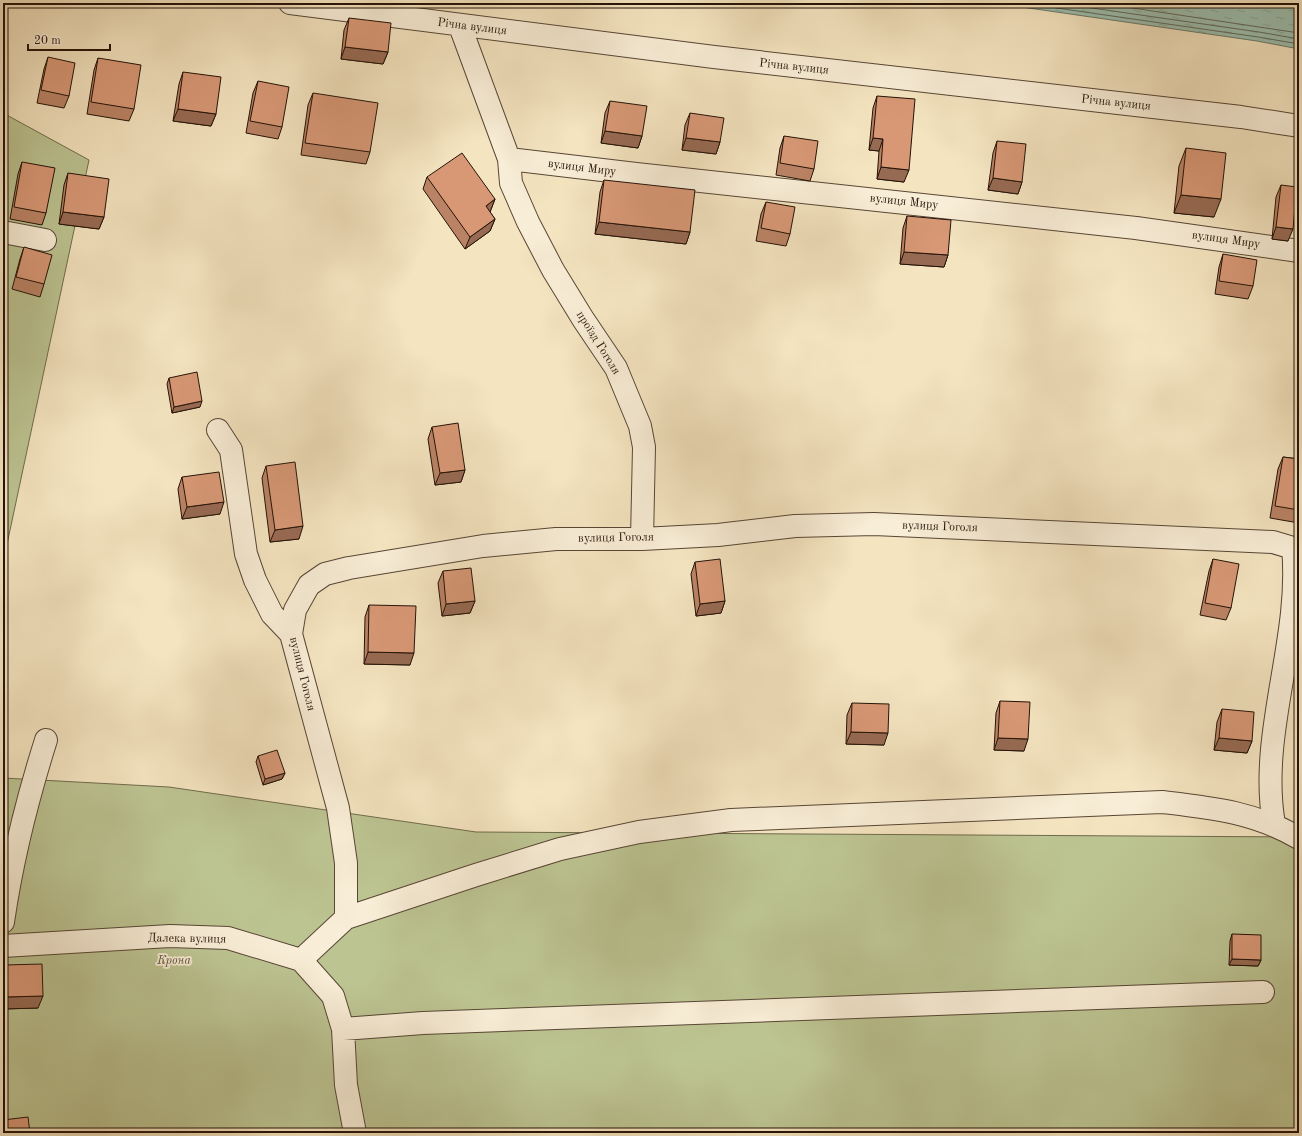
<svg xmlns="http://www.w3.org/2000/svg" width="1302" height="1136" font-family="'Old Standard TT',serif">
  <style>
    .green { fill: #bcc492; stroke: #706b4c }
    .water { fill: url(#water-ripples); stroke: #6c7a6c }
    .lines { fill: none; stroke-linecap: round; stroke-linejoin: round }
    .shore { stroke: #60685b; stroke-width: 1 }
    .minor-casing { stroke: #584635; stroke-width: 24 }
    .minor { stroke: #f8edd6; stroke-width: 22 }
    .wall { fill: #ba8365; stroke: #241207 }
    .shaded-wall { fill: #976a53; stroke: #241207 }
    .building { fill: #d89876; stroke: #241207 }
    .labels { text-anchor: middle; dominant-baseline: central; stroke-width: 3.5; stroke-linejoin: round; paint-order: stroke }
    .street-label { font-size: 12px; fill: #241207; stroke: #f8edd6 }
    .park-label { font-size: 12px; font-style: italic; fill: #595038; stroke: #f8edd6 }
  </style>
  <defs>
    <pattern id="water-ripples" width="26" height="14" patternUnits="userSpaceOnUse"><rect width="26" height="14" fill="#9cbfaf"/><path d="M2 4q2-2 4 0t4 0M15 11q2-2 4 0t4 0" fill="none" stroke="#86a395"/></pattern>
  </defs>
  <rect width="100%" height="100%" fill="#f4e4c0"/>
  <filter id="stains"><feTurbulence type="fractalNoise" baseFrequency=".005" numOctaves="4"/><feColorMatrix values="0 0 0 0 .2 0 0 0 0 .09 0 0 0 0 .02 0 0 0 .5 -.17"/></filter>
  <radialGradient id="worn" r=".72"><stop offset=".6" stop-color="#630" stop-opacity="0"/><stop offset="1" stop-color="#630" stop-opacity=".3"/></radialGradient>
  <path class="green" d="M3,113L89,160L3,563Z
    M3,778L169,787L476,832L1299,837V1133H3Z"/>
  <path class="water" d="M994,3H1299V49L1257,41Z"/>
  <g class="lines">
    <path class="shore" d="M1022,3L1258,37L1299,44
      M1057,3L1259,32L1299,39
      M1099,3L1299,33"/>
    <g class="minor-casing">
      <path id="minor" d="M290,3L714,57L1241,117L1299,126
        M460,26L509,159L511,183L528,222L553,270L583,319L616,368L640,426L644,447L642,539
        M509,159L636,174L1136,228L1299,251
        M3,232L45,240
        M218,430L231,450L246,554L255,580L272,614L291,634
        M346,918V863L338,808L291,634L295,610L309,585L325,574L349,568L483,546L556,539H642L718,535L795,526L874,524L1273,542L1293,548C1302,639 1258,734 1274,824
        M3,922C12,860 27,800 46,740
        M3,946L170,936L228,938L301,960L333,996L343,1029L346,1085L355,1133
        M301,960L346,918L476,875L560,849L639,832L731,820L1162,802C1213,808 1254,812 1299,838
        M343,1029L423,1023L1263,992"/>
    </g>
    <use href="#minor" class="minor"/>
  </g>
  <path class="wall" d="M349,18L388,52L383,64L341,59L344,30Z
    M48,57L69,96L64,108L37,103L44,69Z
    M98,58L134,109L129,121L87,114L94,70Z
    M183,72L216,114L211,126L173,121L179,84Z
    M258,81L282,127L278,139L246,133L253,93Z
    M313,93L370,152L366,164L301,155L308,105Z
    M877,96L904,182L877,179L879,151L869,150L873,108Z
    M610,101L642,136L638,148L601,143L605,113Z
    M690,113L720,142L716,154L682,150L685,125Z
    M784,136L814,169L810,181L776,175L780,148Z
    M997,141L1022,182L1018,194L988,190L993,153Z
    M1186,148L1214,217L1174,213L1179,166Z
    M22,162L46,213L42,225L10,219L18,174Z
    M68,173L104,217L99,229L59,224L64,185Z
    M427,177L495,199L490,212L495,219L490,231L465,249L423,189Z
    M604,180L690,232L686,244L595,234L600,192Z
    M1281,185L1288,241L1272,239L1276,197Z
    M766,202L790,234L786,246L756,241L761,214Z
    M907,216L948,255L944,267L900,264L903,228Z
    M24,247L44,284L40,297L12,289L20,259Z
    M1223,254L1253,286L1248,299L1215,294L1219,267Z
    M169,378L200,407L172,413L167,384Z
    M432,427L465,470L461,482L435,485L428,439Z
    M1283,457L1299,459V523L1270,518L1278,469Z
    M266,466L299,539L270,542L262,478Z
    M182,477L220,514L182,519L178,489Z
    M1213,559L1231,608L1226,620L1200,615L1209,571Z
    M695,562L725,601L721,613L696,616L691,574Z
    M443,571L475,601L470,613L442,616L438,583Z
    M369,605L410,665L364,664L365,617Z
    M1299,684V704L1295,703Z
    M1000,701L1024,751L994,750L996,713Z
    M852,703L884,745L846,744L847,715Z
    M1222,709L1252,741L1247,753L1214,750L1217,722Z
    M258,756L285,773L282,779L263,785L256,762Z
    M1232,934L1261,960L1258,966L1229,965L1230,941Z
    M5,965L38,1008L3,1009V969Z"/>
  <path class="shaded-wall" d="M345,47L388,52L383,64L341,59Z
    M178,109L216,114L211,126L173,121Z
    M605,131L642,136L638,148L601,143Z
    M686,138L720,142L716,154L682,150Z
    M873,138L883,139L879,151L869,150Z
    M881,167L909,170L904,182L877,179Z
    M993,178L1022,182L1018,194L988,190Z
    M1181,195L1221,199L1214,217L1174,213Z
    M495,199L490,212L481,218L486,206Z
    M63,212L104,217L99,229L59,224Z
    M495,219L490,231L465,249L470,237Z
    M599,222L690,232L686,244L595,234Z
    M1276,227L1293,229L1288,241L1272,239Z
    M904,252L948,255L944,267L900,264Z
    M202,401L200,407L172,413L174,407Z
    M465,470L461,482L435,485L440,473Z
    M224,502L220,514L182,519L187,507Z
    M303,526L299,539L270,542L275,530Z
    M475,601L470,613L442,616L446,604Z
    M725,601L721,613L696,616L700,604Z
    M368,652L414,653L410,665L364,664Z
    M851,732L888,733L884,745L846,744Z
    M998,738L1028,739L1024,751L994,750Z
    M1219,738L1252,741L1247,753L1214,750Z
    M285,773L282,779L263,785L265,779Z
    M1232,959L1261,960L1258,966L1229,965Z
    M43,996L38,1008L3,1009V1002L5,997Z"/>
  <path class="building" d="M349,18L391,23L388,52L345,47Z
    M48,57L75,63L69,96L41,90Z
    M98,58L141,65L134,109L91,102Z
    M183,72L221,77L216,114L178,109Z
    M258,81L289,87L282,127L250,121Z
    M313,93L378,103L370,152L305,143Z
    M877,96L915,99L909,170L881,167L883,139L873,138Z
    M610,101L647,106L642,136L605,131Z
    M690,113L724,118L720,142L686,138Z
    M784,136L818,141L814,169L780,163Z
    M997,141L1026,144L1022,182L993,178Z
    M1186,148L1226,153L1221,199L1181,195Z
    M462,153L495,199L486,206L495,219L470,237L427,177Z
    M22,162L55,168L46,213L14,207Z
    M68,173L109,179L104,217L63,212Z
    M604,180L695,190L690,232L599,222Z
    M1281,185L1297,187L1293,229L1276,227Z
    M766,202L795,207L790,234L761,228Z
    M907,216L951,220L948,255L904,252Z
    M24,247L52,255L44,284L16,277Z
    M1223,254L1257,260L1253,286L1219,281Z
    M197,372L202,401L174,407L169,378Z
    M458,423L465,470L440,473L432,427Z
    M1283,457L1299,459V510L1275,506Z
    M295,462L303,526L275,530L266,466Z
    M219,472L224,502L187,507L182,477Z
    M720,559L725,601L700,604L695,562Z
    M1213,559L1239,564L1231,608L1205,603Z
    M471,568L475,601L446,604L443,571Z
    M369,605L416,606L414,653L368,652Z
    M1000,701L1030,702L1028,739L998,738Z
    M852,703L889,704L888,733L851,732Z
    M1222,709L1254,712L1252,741L1219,738Z
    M277,750L285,773L265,779L258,756Z
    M1232,934L1261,935V960L1232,959Z
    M42,964L43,996L5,997V965Z
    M28,1117L30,1133H3V1120Z"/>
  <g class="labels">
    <g class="street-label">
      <text transform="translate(472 27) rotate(7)">Річна вулиця</text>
      <text transform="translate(794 67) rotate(6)">Річна вулиця</text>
      <text transform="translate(1116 103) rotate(6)">Річна вулиця</text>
      <text transform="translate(582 168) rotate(7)">вулиця Миру</text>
      <text transform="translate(904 202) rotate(6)">вулиця Миру</text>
      <text transform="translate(1226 240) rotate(8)">вулиця Миру</text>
      <text transform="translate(598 343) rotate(58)">проїзд Гоголя</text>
      <text transform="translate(940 527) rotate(2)">вулиця Гоголя</text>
      <text transform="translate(616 538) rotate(-1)">вулиця Гоголя</text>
      <text transform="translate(302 674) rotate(76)">вулиця Гоголя</text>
      <text transform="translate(187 939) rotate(1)">Далека вулиця</text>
    </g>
    <g class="park-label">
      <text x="174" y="961">Крона</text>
    </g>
  </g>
  <rect width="1302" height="1136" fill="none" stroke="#f4e4c0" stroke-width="16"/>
  <rect x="4" y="4" width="1294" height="1128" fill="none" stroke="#241207" stroke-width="2"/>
  <rect x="8" y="8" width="1286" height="1120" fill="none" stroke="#241207"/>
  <path d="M28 44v6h82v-6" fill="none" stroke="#241207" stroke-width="2"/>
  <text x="34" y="44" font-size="12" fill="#241207" stroke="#f8edd6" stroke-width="3" paint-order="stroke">20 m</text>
  <rect width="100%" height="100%" filter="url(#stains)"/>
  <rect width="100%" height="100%" fill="url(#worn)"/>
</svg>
